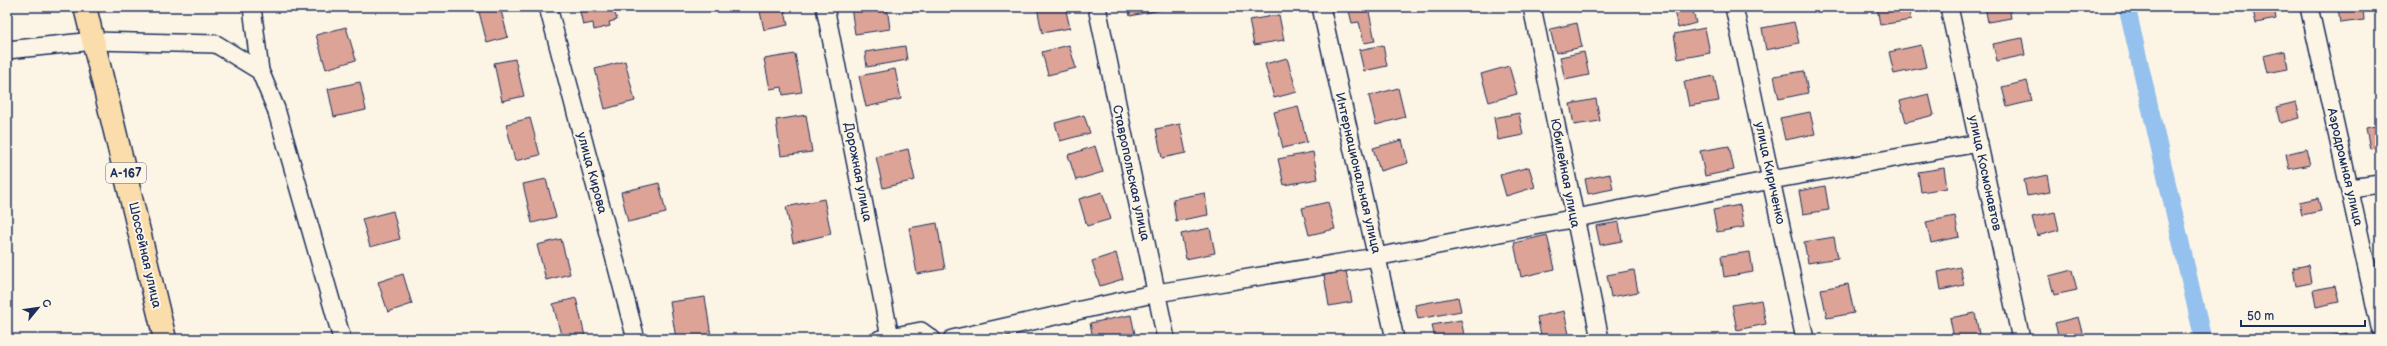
<svg xmlns="http://www.w3.org/2000/svg" width="2387" height="346" font-family="'Balsamiq Sans',sans-serif">
  <style>
    .lines { fill: none; stroke-linecap: round; stroke-linejoin: round }
    .canal { stroke: #95c1ee; stroke-width: 17 }
    .building { fill: #dca396; stroke: #1b2f5e }
    .minor-casing { stroke: #1b2f5e; stroke-width: 20 }
    .highway-casing { stroke: #1b2f5e; stroke-width: 25 }
    .minor { stroke: #fcf5e5; stroke-width: 17 }
    .highway { stroke: #faddab; stroke-width: 22 }
    .labels { text-anchor: middle; dominant-baseline: central; stroke-width: 4; stroke-linejoin: round; paint-order: stroke }
    .shield { fill: #fcf5e5; stroke: #5e6a86; stroke-width: 1 }
    .shield-label { font-size: 12px; font-weight: bold; fill: #1b2f5e }
    .street-label { font-size: 13px; fill: #1b2f5e; stroke: #fcf5e5 }
  </style>
  <rect width="100%" height="100%" fill="#fcf5e5"/>
  <filter id="ink" filterUnits="userSpaceOnUse"><feTurbulence type="fractalNoise" baseFrequency=".025" numOctaves="2"/><feDisplacementMap in="SourceGraphic" scale="8" xChannelSelector="R" yChannelSelector="G"/><feConvolveMatrix kernelMatrix="1 2 1 2 8 2 1 2 1" color-interpolation-filters="sRGB"/></filter>
  <g filter="url(#ink)">
    <g class="lines">
      <path class="canal" d="M2127,7L2203,339"/>
    </g>
    <path class="building" d="M483,7H500L508,37L487,43L478,8Z
      M579,7H613L617,20L609,22L610,26L594,30L593,23L583,25Z
      M759,7H784L788,25L764,30Z
      M851,7H887L890,29L855,34Z
      M1037,7H1065L1070,28L1042,33Z
      M1128,7H1164L1165,9L1130,16Z
      M1348,7H1368L1375,41L1364,43L1359,22L1352,23Z
      M1673,7H1692L1696,23L1678,28Z
      M1877,7H1908L1911,20L1880,25Z
      M1985,7H2009L2011,18L1988,22Z
      M2252,7H2274L2276,19L2256,23Z
      M2338,7H2363L2364,20L2340,23Z
      M1279,15L1284,40L1254,45L1249,20Z
      M1794,22L1799,43L1766,50L1762,28Z
      M1577,23L1582,47L1556,53L1550,29Z
      M346,27L356,60L326,69L316,35Z
      M1705,28L1710,53L1678,59L1674,34Z
      M2022,38L2025,55L1997,61L1993,44Z
      M1069,45L1076,68L1048,75L1042,52Z
      M1383,45L1387,66L1364,71L1359,50Z
      M1921,45L1926,67L1894,74L1889,52Z
      M905,46L907,60L867,67L865,52Z
      M2285,51L2288,69L2267,73L2263,56Z
      M1584,52L1589,75L1565,80L1560,57Z
      M795,54L802,92L783,95L782,87L770,89L764,59Z
      M1287,58L1297,92L1274,98L1265,64Z
      M515,59L524,96L502,101L494,63Z
      M625,61L635,101L605,109L595,69Z
      M1509,66L1517,94L1489,102L1481,74Z
      M895,69L901,99L866,107L859,76Z
      M1804,71L1808,93L1779,99L1774,76Z
      M1714,76L1719,101L1689,106L1684,82Z
      M2027,81L2032,101L2007,107L2002,87Z
      M360,82L366,110L334,117L328,89Z
      M1398,88L1405,117L1376,125L1369,96Z
      M1929,94L1934,115L1906,122L1900,101Z
      M1596,99L1600,121L1574,125L1570,104Z
      M2296,102L2300,118L2280,123L2276,107Z
      M1298,106L1307,142L1283,148L1274,112Z
      M1810,112L1815,134L1785,140L1780,118Z
      M1519,113L1523,135L1498,140L1494,118Z
      M806,115L812,152L781,156L776,120Z
      M1084,115L1090,133L1060,141L1055,123Z
      M530,118L540,155L515,161L506,124Z
      M1180,124L1186,153L1162,158L1156,129Z
      M2380,125V147L2370,149L2366,128Z
      M1402,140L1408,163L1380,171L1373,148Z
      M1095,146L1103,172L1076,180L1068,155Z
      M1729,146L1734,170L1705,176L1700,151Z
      M908,149L915,180L883,188L876,157Z
      M2306,149L2310,165L2289,169L2286,154Z
      M1313,152L1318,179L1284,185L1278,159Z
      M1529,167L1535,187L1506,196L1500,175Z
      M1944,168L1947,188L1921,192L1918,172Z
      M1610,174L1613,189L1588,194L1585,179Z
      M2047,175L2050,192L2027,196L2024,180Z
      M546,179L556,217L532,223L523,184Z
      M659,183L666,213L628,222L621,192Z
      M1825,186L1829,210L1803,214L1799,191Z
      M1102,192L1111,219L1087,226L1079,199Z
      M1205,193L1208,215L1176,221L1173,199Z
      M2318,198L2321,211L2302,215L2299,202Z
      M824,199L831,234L793,243L786,207Z
      M1328,202L1335,229L1309,235L1302,208Z
      M1740,205L1744,227L1717,232L1713,210Z
      M393,211L400,239L370,247L362,219Z
      M2055,212L2059,230L2037,236L2032,217Z
      M1955,216L1959,237L1931,243L1926,222Z
      M1619,222L1622,241L1600,245L1596,226Z
      M937,223L945,269L917,274L909,228Z
      M1210,228L1215,253L1186,259L1181,234Z
      M1547,235L1555,269L1521,277L1514,243Z
      M1834,237L1838,258L1808,263L1804,242Z
      M561,239L570,274L546,280L537,245Z
      M1750,252L1753,272L1724,277L1721,256Z
      M1116,253L1123,279L1100,286L1092,261Z
      M2308,265L2311,283L2296,286L2293,268Z
      M1960,267L1964,285L1941,290L1938,272Z
      M1634,270L1638,292L1611,297L1607,275Z
      M2072,270L2077,290L2054,295L2049,276Z
      M1346,271L1352,302L1329,306L1324,275Z
      M403,274L412,304L388,312L378,282Z
      M1848,284L1854,313L1827,318L1821,289Z
      M2335,286L2339,302L2316,307L2313,290Z
      M705,297L711,336L676,339L670,302Z
      M1458,297L1461,311L1418,319L1415,305Z
      M576,298L585,336L562,339L553,304Z
      M1761,300L1766,324L1737,330L1732,305Z
      M1564,311L1570,339H1542L1537,317Z
      M1975,313L1980,339H1954L1950,318Z
      M1131,315L1136,339H1093L1090,323Z
      M2078,317L2083,336L2059,339L2055,323Z
      M1461,320L1465,339H1435L1432,325Z
      M2347,333L2348,339H2326L2325,337Z"/>
    <g class="lines">
      <g class="minor-casing">
        <path id="minor" d="M252,7L260,71
          M548,7L636,339
          M825,7L890,337
          M1097,7L1166,339
          M1321,7L1395,339
          M1532,7L1600,339
          M1734,7L1805,339
          M1949,7L2021,339
          M2309,7L2380,327
          M7,50L94,41L216,44L260,71L276,109L342,339
          M2350,188L2380,184
          M880,339L921,331L932,339
          M952,339L1157,293L1376,257L1771,180L1979,143"/>
      </g>
      <g class="highway-casing">
        <path id="highway" d="M85,7L165,339"/>
      </g>
      <use href="#minor" class="minor"/>
      <use href="#highway" class="highway"/>
    </g>
  </g>
  <g class="labels">
    <rect class="shield" x="106" y="163" width="40" height="20" rx="3"/>
    <g class="shield-label">
      <text x="126" y="173">А-167</text>
    </g>
    <g class="street-label">
      <text transform="translate(2345 167) rotate(77)">Аэродромная улица</text>
      <text transform="translate(858 172) rotate(79)">Дорожная улица</text>
      <text transform="translate(592 173) rotate(75)">улица Кирова</text>
      <text transform="translate(1131 173) rotate(78)">Ставропольская улица</text>
      <text transform="translate(1358 173) rotate(77)">Интернациональная улица</text>
      <text transform="translate(1565 173) rotate(79)">Юбилейная улица</text>
      <text transform="translate(1770 173) rotate(78)">улица Кириченко</text>
      <text transform="translate(1985 173) rotate(78)">улица Космонавтов</text>
      <text transform="translate(145 255) rotate(77)">Шоссейная улица</text>
    </g>
  </g>
  <rect width="2387" height="346" fill="none" stroke="#fcf5e5" stroke-width="24"/>
  <rect x="12" y="12" width="2363" height="322" fill="none" stroke="#1b2f5e" stroke-width="1.5" filter="url(#ink)"/>
  <g transform="translate(38 308) rotate(61)" stroke="#fcf5e5" stroke-width="3" paint-order="stroke">
  <path d="M0-3L7 15L0 10L-7 15Z" fill="#1b2f5e"/>
  <text y="-6" font-size="11" font-weight="bold" text-anchor="middle" fill="#1b2f5e">С</text>
  </g>
  <path d="M2241 320v6h124v-6" fill="none" stroke="#1b2f5e" stroke-width="2"/>
  <text x="2247" y="320" font-size="12" fill="#1b2f5e" stroke="#fcf5e5" stroke-width="3" paint-order="stroke">50 m</text>
</svg>
